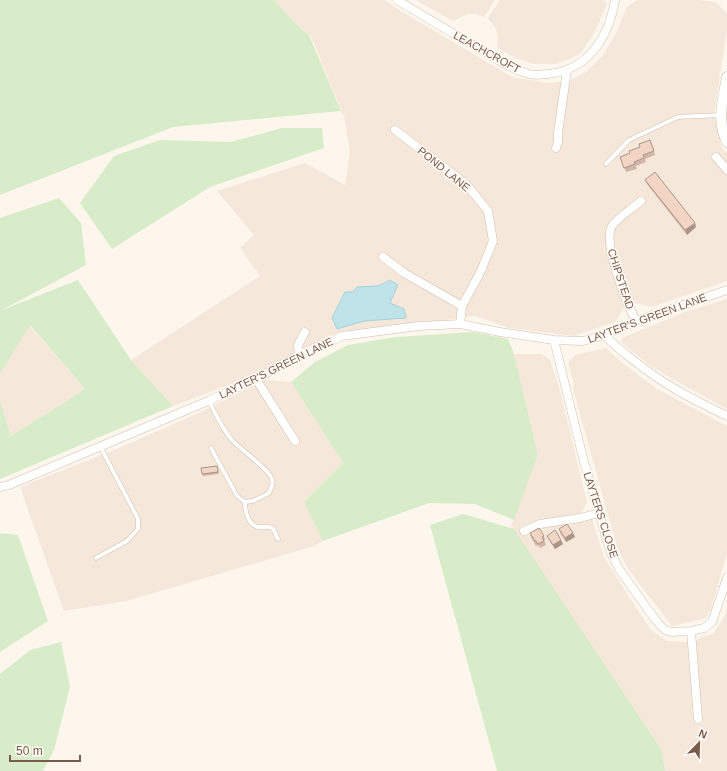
<svg xmlns="http://www.w3.org/2000/svg" width="727" height="771" font-family="Arial,sans-serif">
  <style>
    .residential { fill: #f5e8da }
    .green { fill: #d8ecc9 }
    .water { fill: #bfe3e8; stroke: #a5d3da }
    .lines { fill: none; stroke-linecap: round; stroke-linejoin: round }
    .service-casing { stroke: #d1beb0; stroke-width: 5 }
    .minor-casing { stroke: #d1beb0; stroke-width: 9 }
    .tertiary-casing { stroke: #d1beb0; stroke-width: 11 }
    .service { stroke: #fff; stroke-width: 4 }
    .minor { stroke: #fff; stroke-width: 8 }
    .tertiary { stroke: #fff; stroke-width: 10 }
    .wall { fill: #d1b7a8 }
    .shaded-wall { fill: #aa9588 }
    .building { fill: #f3d5c3; stroke: #aa9588 }
    .labels { text-anchor: middle; dominant-baseline: central; stroke-width: 3; stroke-linejoin: round; paint-order: stroke }
    .street-label { font-size: 11px; fill: #7a5c4d; stroke: #fffaf3 }
  </style>
  <rect width="100%" height="100%" fill="#fdf6ec"/>
  <path class="residential" d="M274,0H385L399,10L512,77L547,83L568,81L586,72L603,55L616,33L627,7L637,0H698L716,2L727,14V30L714,114L722,148L727,153V281L652,307L634,303L623,309L615,322L574,336L509,328L476,316L331,335L250,377L173,406L131,360L260,276L240,248L254,235L217,191L305,163L345,185L350,151L344,117L311,36L302,30Z
    M416,0H495L484,17L475,14H468L453,21Z
    M500,0H603L607,4L595,32L581,53L570,59L555,64H534L517,59L497,48L498,38L496,29L488,18Z
    M727,299V409L674,380L649,365L621,342L622,338L685,312Z
    M29,325L85,389L11,436L0,401V374Z
    M606,348L621,362L657,389L727,426V553L711,609L706,618L672,626L628,569L617,547L573,389L574,384L568,363L575,355Z
    M514,354H542L550,360L559,387L587,502L581,513L592,519L604,557L631,600L651,630L667,641L685,642L696,641L700,637L713,634L725,615L727,607V771H665L661,749L511,526L538,455Z
    M265,380L291,382L343,463L304,502L323,541L314,546L127,601L64,611L20,487L119,448L194,415Z"/>
  <path class="green" d="M0,0H274L302,30L309,35L341,111L173,127L0,195Z
    M282,128H322L324,148L210,187L112,249L80,203L114,156L160,140L231,142Z
    M59,198L81,223L86,265L2,310L78,280L131,360L173,406L0,479V401L11,436L85,389L30,325L0,374V218Z
    M473,332L508,339L514,354L538,455L514,520L475,504L429,503L323,541L304,502L343,463L291,382L315,362L348,345L396,337Z
    M463,514L514,529L661,749L665,771H497L430,525Z
    M0,533L18,535L48,621L0,652Z
    M61,642L70,687L54,750L43,771H0V674L30,650Z"/>
  <path class="water" d="M390,280L398,285L390,303L404,309L406,318L364,321L337,329L332,318L345,292H353L357,287L378,286Z"/>
  <g class="lines">
    <g class="service-casing">
      <path id="service" d="M606,164L629,140L678,117L720,115
        M209,401C216,415 222,429 232,440C241,450 269,469 272,479C274,484 271,488 269,493L253,501L245,502L237,496L211,448
        M245,502C245,511 248,526 259,527C263,528 268,526 272,528C275,530 276,536 278,539
        M96,558L127,541L138,529V519L100,446"/>
    </g>
    <g class="minor-casing">
      <path id="minor" d="M397,0C422,15 447,30 473,45C491,56 509,68 529,74C535,76 542,74 547,74C588,71 609,37 615,0
        M395,130L466,184L488,211L493,241L481,271L462,306L460,324
        M556,148L558,142V133L567,70
        M716,157L727,170
        M383,257L404,273L462,306
        M636,321C627,304 602,242 612,226C619,216 632,209 641,201
        M605,335C612,344 622,351 632,359C662,384 692,399 727,416
        M554,340L584,462L611,553L619,569L649,611L659,624L665,630L672,632L691,631L704,628L712,622L727,578
        M299,355L298,345L305,332
        M256,379L295,441
        M0,487L9,485L208,401L256,379L299,355L342,336L419,326L460,324L500,332L554,340L583,341L605,335L636,321L727,290
        M524,531L540,524L580,518L599,513
        M691,631L698,719"/>
    </g>
    <g class="tertiary-casing">
      <path id="tertiary" d="M727,77C723,101 716,119 727,142"/>
    </g>
    <use href="#service" class="service"/>
    <use href="#minor" class="minor"/>
    <use href="#tertiary" class="tertiary"/>
  </g>
  <path class="wall" d="M650,140L655,155L645,159L646,162L636,166L637,169L626,172L620,157L630,153Z
    M645,180L696,227L687,235L647,184Z
    M218,468L219,474L203,476L202,474Z
    M559,529L573,533L575,537L566,542L560,533Z
    M530,533L544,536L545,540H544L546,545L540,548L538,545L536,546L531,537Z
    M547,536L563,544L555,549L549,540Z"/>
  <path class="shaded-wall" d="M695,223L696,227L687,235L685,230Z
    M573,533L575,537L566,542L565,538Z
    M561,540L563,544L555,549L553,545Z"/>
  <path class="building" d="M650,140L654,151L643,155L644,158L634,162L635,164L624,168L620,157L630,153L629,151L640,147L639,144Z
    M655,172L695,223L685,230L645,180Z
    M217,466L218,472L202,474L201,468Z
    M567,524L573,533L565,538L559,529Z
    M539,528L544,536L542,537L544,541L538,544L536,541H535L530,533Z
    M555,530L561,540L553,545L547,536Z"/>
  <g class="labels">
    <g class="street-label">
      <text transform="translate(487 52) rotate(29)">LEACHCROFT</text>
      <text transform="translate(444 169) rotate(39)">POND LANE</text>
      <text transform="translate(621 279) rotate(72)">CHIPSTEAD</text>
      <text transform="translate(647 318) rotate(-20)">LAYTER'S GREEN LANE</text>
      <text transform="translate(276 368) rotate(-26)">LAYTER'S GREEN LANE</text>
      <text transform="translate(601 515) rotate(72)">LAYTERS CLOSE</text>
    </g>
  </g>
  <g transform="translate(699 743) rotate(23)" stroke="#fffaf3" stroke-width="3" paint-order="stroke">
  <path d="M0-3L7 15L0 10L-7 15Z" fill="#7a5c4d"/>
  <text y="-6" font-size="11" font-weight="bold" text-anchor="middle" fill="#7a5c4d">N</text>
  </g>
  <path d="M10 755v6h70v-6" fill="none" stroke="#7a5c4d" stroke-width="2"/>
  <text x="16" y="755" font-size="12" fill="#7a5c4d" stroke="#fffaf3" stroke-width="3" paint-order="stroke">50 m</text>
</svg>
